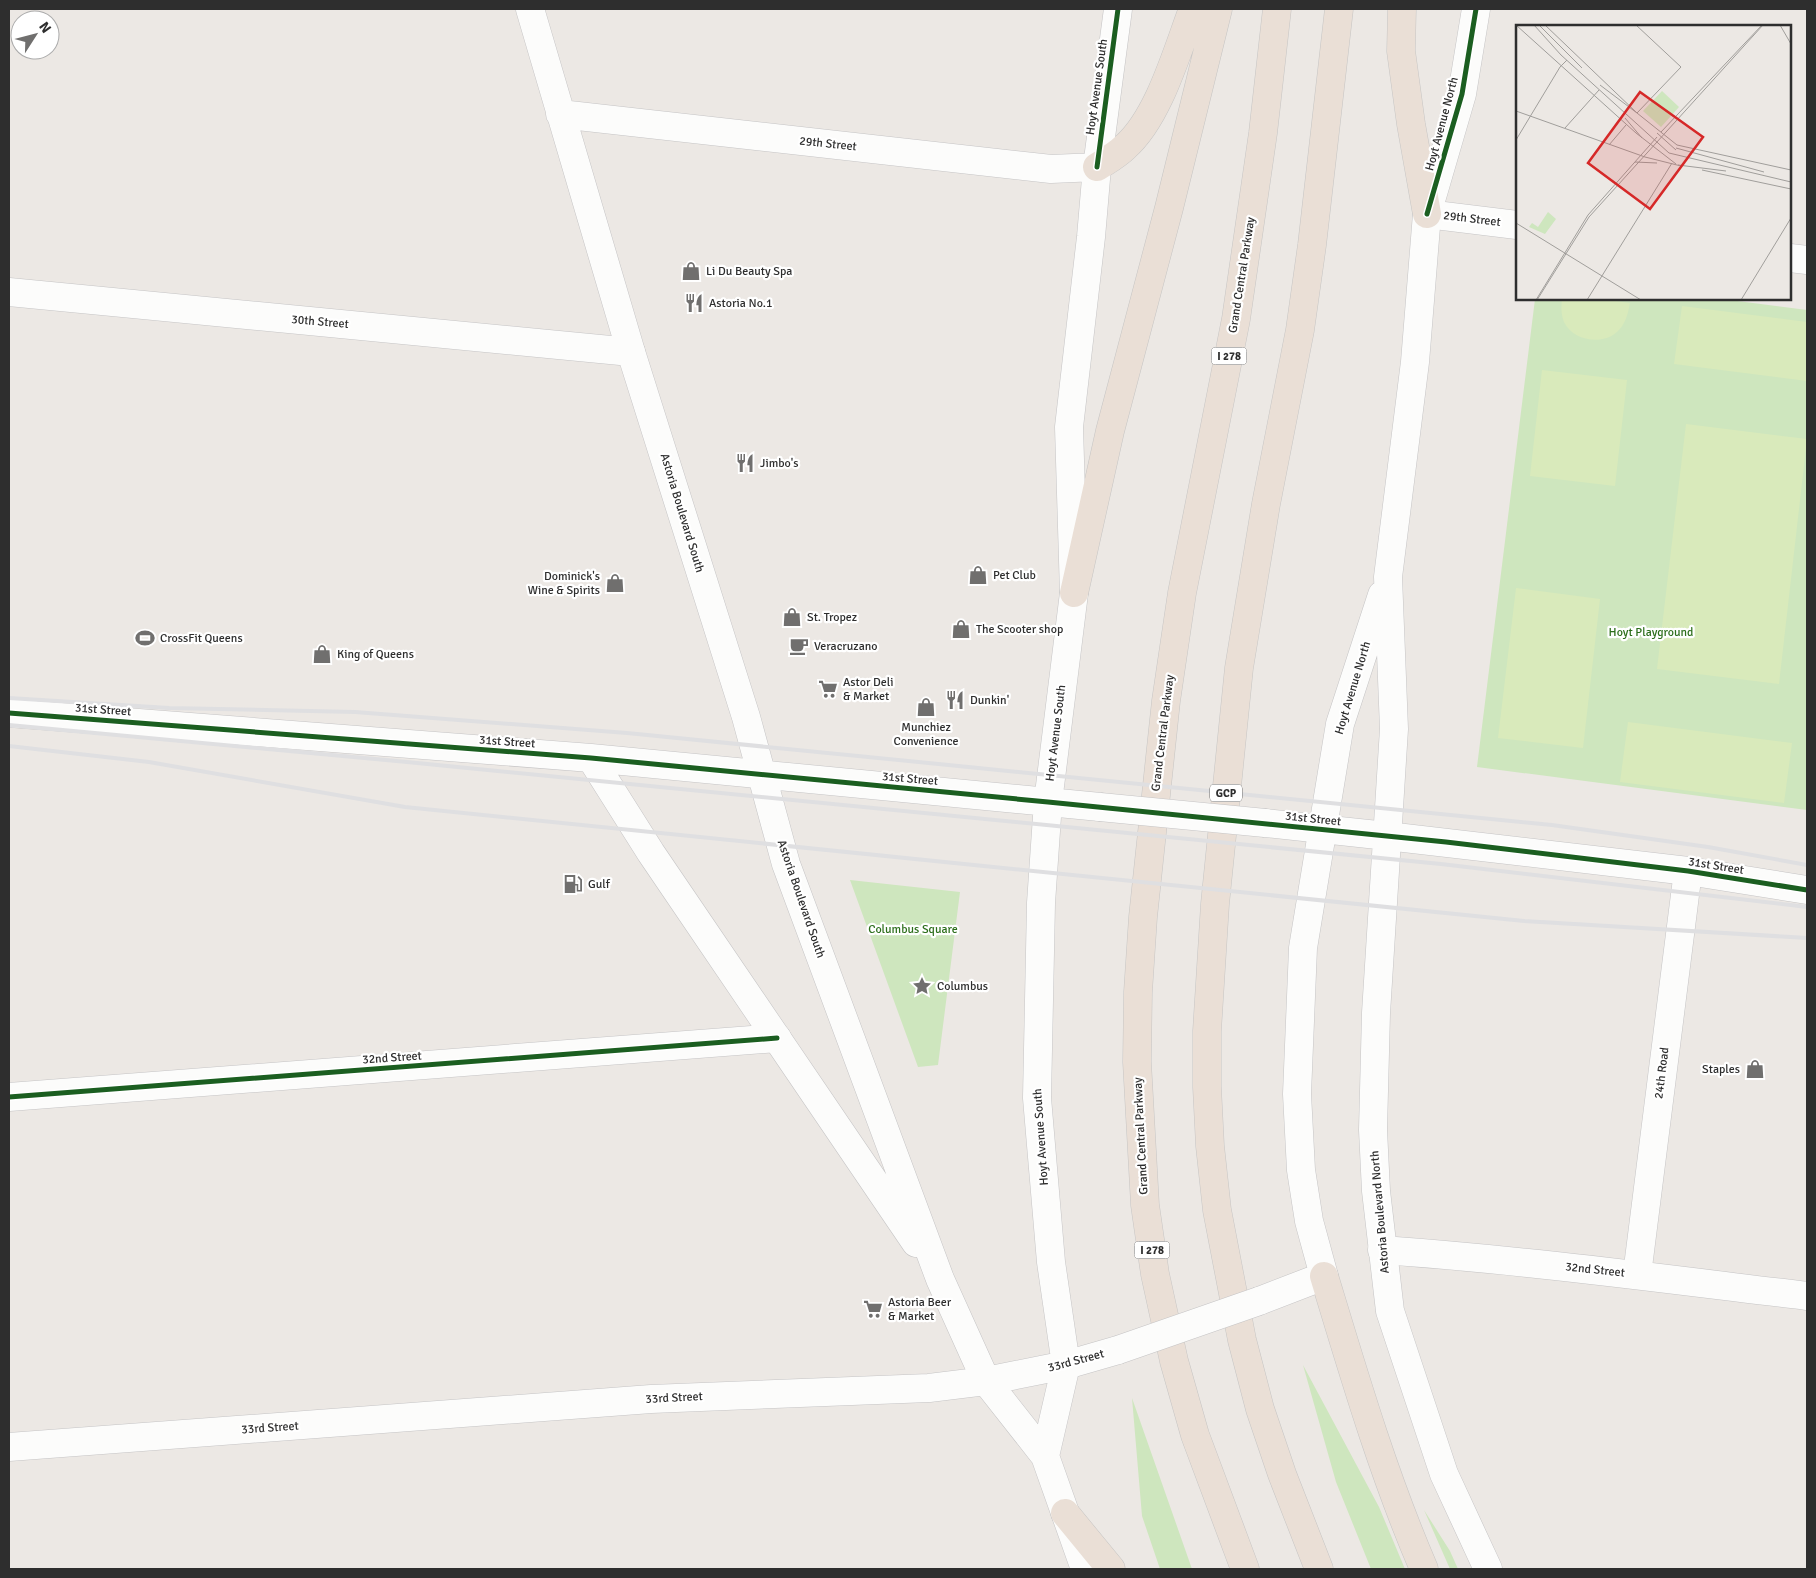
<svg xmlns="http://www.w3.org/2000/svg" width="1816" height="1578" font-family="Signika,sans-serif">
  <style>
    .green { fill: #cee6be }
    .pitch { fill: #d9eabb }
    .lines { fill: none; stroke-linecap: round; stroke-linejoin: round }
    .minor-casing { stroke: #c5c4c5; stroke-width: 29 }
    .tertiary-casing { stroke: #c5c4c5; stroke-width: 29 }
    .secondary-casing { stroke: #c5c4c5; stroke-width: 29 }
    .motorway-casing { stroke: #c6c5c4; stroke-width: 29 }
    .minor { stroke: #fcfcfb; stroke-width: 28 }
    .tertiary { stroke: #fcfcfb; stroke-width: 28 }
    .secondary { stroke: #fcfcfb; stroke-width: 28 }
    .motorway { stroke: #eadfd6; stroke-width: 28 }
    .rail { stroke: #dfdfe1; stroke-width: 4 }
    .secondary-bridge-casing { stroke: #c5c4c5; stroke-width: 29; stroke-linecap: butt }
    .secondary-bridge { stroke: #fcfcfb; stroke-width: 28 }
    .cycleway-casing { stroke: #fff; stroke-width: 8 }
    .cycleway { stroke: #1b5e20; stroke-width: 5 }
    .labels { text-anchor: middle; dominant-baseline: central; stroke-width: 4.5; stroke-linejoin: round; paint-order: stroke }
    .shield { fill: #fff; stroke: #6d6d6d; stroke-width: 1 }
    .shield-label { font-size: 11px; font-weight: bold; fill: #2e2e2e }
    .street-label { font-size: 12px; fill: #2e2e2e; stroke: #fff }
    .poi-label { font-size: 12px; fill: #2e2e2e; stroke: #fff; text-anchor: start }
    .park-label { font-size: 12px; fill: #2c6e1b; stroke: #fff }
    .inset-road { fill: none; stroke: #a09e9b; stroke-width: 1 }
    .view { fill: #d62828; fill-opacity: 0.15; stroke: #d62828; stroke-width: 2.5 }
    .inset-edge { fill: none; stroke: #2e2e2e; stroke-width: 2.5 }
  </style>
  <rect width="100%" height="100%" fill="#ece8e4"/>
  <path class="green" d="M1535,299H1722L1807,310V810L1477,767Z
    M850,880L960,892L938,1065L918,1067Z
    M1303,1365L1379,1507L1405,1569H1371L1336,1482Z
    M1132,1398L1192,1569H1160L1142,1516Z
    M1424,1510L1450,1551L1458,1569H1450Z"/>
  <path class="pitch" d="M1562,299H1601L1630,303C1628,313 1626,323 1618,331C1603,346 1573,341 1564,322C1561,314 1561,307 1562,299Z
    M1682,306L1807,322V381L1674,364Z
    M1542,370L1627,380L1615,486L1530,476Z
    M1686,424L1807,439L1779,684L1657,669Z
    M1516,588L1600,599L1583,748L1498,738Z
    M1628,722L1792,743L1784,803L1620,782Z"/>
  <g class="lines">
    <g class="minor-casing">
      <path id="minor" d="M9,292L631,352
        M9,1097L777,1038
        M1382,1250C1524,1260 1666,1279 1807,1296
        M1637,1275L1688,871"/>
    </g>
    <g class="tertiary-casing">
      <path id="tertiary" d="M1427,214L1517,225
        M1790,258L1807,260
        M1387,836L1688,871L1807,890"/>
    </g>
    <g class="secondary-casing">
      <path id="secondary" d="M530,9L631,352L746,717L786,864L940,1279L986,1381L1045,1456L1085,1569
        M1476,9L1462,94L1427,214L1415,362L1388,577L1394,729L1376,1013L1373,1130L1376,1191L1390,1311L1444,1474L1488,1569
        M560,114L1051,169L1097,167
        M9,713L591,758L1100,807
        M591,758L651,853L916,1243
        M1265,823L1387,836
        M1259,1301L1324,1276L1309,1221L1301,1170L1297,1094L1303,948L1340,724L1382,595
        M9,1447L651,1399L929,1388L986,1381L1066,1365L1118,1350
        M1045,1456L1066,1365L1051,1262L1037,1098L1041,903L1048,802L1074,593L1069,427L1091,237L1097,167L1118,9"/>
    </g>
    <g class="motorway-casing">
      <path id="motorway" d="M1402,9L1401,51L1411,124L1427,214
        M1097,167C1106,161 1117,155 1125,147C1159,117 1177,51 1193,9
        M1074,593L1110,431L1169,208L1218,9
        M1324,1276C1354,1375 1383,1474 1424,1569
        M1065,1513L1111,1569
        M1245,1569L1195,1435L1174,1361L1155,1274L1145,1205L1137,1062L1138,992L1143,917L1166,701L1182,593L1236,319L1263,133L1277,9
        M1319,1569L1282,1474L1260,1409L1242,1340L1217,1210L1210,1146L1207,1087V1031L1215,904L1239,668L1266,504L1300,330L1312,245L1339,9"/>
    </g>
    <use href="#minor" class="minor"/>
    <use href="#tertiary" class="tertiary"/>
    <use href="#secondary" class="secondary"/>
    <use href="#motorway" class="motorway"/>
    <path class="rail" d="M9,698L169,708L355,712L627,733L1552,825L1708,847L1807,865
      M9,725L407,762L1441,864L1807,907
      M9,746L149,762L405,807L1524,921L1807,938"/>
    <g class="secondary-bridge-casing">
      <path id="secondary-bridge" d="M1100,807L1265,823
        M1118,1350L1259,1301"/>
    </g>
    <use href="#secondary-bridge" class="secondary-bridge"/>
    <g class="cycleway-casing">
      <path id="cycleway" d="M1097,167L1118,9
        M1427,214L1462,94L1476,9
        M9,713L591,758L1048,802L1446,842L1688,871L1807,890
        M9,1097L777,1038"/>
    </g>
    <use href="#cycleway" class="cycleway"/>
  </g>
  <defs>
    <g id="shop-bare" transform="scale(1.5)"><path d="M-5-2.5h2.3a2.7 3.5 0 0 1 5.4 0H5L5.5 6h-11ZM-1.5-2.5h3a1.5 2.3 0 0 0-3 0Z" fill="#706f6e" stroke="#fff" stroke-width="2.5" paint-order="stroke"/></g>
    <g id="restaurant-bare" transform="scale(1.5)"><path d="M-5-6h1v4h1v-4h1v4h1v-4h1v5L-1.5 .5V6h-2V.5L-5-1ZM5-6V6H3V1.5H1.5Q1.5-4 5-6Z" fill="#706f6e" stroke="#fff" stroke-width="2.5" paint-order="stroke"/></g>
    <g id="stadium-bare" transform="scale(1.5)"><path d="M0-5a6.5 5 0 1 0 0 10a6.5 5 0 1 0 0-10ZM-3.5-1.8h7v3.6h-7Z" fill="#706f6e" stroke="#fff" stroke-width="2.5" paint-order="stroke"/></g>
    <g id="cafe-bare" transform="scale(1.5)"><path d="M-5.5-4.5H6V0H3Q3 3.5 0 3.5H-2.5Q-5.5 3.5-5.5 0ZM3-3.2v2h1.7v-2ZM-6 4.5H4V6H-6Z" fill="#706f6e" stroke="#fff" stroke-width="2.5" paint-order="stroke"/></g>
    <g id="supermarket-bare" transform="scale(1.5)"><path d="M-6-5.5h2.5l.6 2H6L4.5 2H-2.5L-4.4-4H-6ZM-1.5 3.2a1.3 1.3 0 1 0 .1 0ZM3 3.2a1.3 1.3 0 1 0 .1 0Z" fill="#706f6e" stroke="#fff" stroke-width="2.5" paint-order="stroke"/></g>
    <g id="fuel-bare" transform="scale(1.5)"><path d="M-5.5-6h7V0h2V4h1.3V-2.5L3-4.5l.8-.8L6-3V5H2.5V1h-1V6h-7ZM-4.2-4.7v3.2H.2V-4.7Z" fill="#706f6e" stroke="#fff" stroke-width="2.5" paint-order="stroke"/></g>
    <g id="sight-bare" transform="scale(1.5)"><path d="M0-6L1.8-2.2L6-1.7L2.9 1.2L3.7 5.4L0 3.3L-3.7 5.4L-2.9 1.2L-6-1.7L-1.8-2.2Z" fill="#706f6e" stroke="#fff" stroke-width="2.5" paint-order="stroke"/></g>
  </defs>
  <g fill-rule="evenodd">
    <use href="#shop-bare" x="691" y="271"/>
    <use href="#restaurant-bare" x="694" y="303"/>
    <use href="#restaurant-bare" x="745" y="463"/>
    <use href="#shop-bare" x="978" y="575"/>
    <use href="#shop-bare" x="615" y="583"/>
    <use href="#shop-bare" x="792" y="617"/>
    <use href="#shop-bare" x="961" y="629"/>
    <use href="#stadium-bare" x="145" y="638"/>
    <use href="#cafe-bare" x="799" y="646"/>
    <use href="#shop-bare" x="322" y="654"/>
    <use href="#supermarket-bare" x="828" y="689"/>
    <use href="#restaurant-bare" x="955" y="700"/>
    <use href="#shop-bare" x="926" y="707"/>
    <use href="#fuel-bare" x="573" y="884"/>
    <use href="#sight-bare" x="922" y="986"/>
    <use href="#shop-bare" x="1755" y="1069"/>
    <use href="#supermarket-bare" x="873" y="1309"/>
  </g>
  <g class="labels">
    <g class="shield">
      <rect x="1211.5" y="347.5" width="35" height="17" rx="4"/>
      <rect x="1210" y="784.5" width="32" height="17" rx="4"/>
      <rect x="1134.5" y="1241.5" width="35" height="17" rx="4"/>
    </g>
    <g class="shield-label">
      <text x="1229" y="356">I 278</text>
      <text x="1226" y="793">GCP</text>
      <text x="1152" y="1250">I 278</text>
    </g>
    <g class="street-label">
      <text transform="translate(1097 87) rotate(-82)">Hoyt Avenue South</text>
      <text transform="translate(1442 124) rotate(-75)">Hoyt Avenue North</text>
      <text transform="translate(828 144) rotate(6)">29th Street</text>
      <text transform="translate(1472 219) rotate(7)">29th Street</text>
      <text transform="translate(1242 275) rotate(-81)">Grand Central Parkway</text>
      <text transform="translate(320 322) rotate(5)">30th Street</text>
      <text transform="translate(682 513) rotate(73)">Astoria Boulevard South</text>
      <text transform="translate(1353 688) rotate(-73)">Hoyt Avenue North</text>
      <text transform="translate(103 710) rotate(4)">31st Street</text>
      <text transform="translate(1056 733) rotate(-83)">Hoyt Avenue South</text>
      <text transform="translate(1163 733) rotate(-83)">Grand Central Parkway</text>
      <text transform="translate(507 742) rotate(4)">31st Street</text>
      <text transform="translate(910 779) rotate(5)">31st Street</text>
      <text transform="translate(1313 819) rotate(6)">31st Street</text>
      <text transform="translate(1716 866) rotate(9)">31st Street</text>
      <text transform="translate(801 899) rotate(71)">Astoria Boulevard South</text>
      <text transform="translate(392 1058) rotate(-4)">32nd Street</text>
      <text transform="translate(1662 1073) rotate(-83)">24th Road</text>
      <text transform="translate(1141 1136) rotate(-93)">Grand Central Parkway</text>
      <text transform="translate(1041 1137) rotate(-94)">Hoyt Avenue South</text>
      <text transform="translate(1380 1212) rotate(-95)">Astoria Boulevard North</text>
      <text transform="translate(1595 1270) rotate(6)">32nd Street</text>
      <text transform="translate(1076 1361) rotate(-15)">33rd Street</text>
      <text transform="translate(674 1398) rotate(-3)">33rd Street</text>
      <text transform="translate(270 1428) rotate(-4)">33rd Street</text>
    </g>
    <g class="poi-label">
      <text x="706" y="271">Li Du Beauty Spa</text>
      <text x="709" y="303">Astoria No.1</text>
      <text x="760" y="463">Jimbo's</text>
      <text x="993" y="575">Pet Club</text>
      <text x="600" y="576" text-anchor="end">Dominick's<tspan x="600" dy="14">Wine &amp; Spirits</tspan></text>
      <text x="807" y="617">St. Tropez</text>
      <text x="976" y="629">The Scooter shop</text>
      <text x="160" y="638">CrossFit Queens</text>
      <text x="814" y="646">Veracruzano</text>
      <text x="337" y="654">King of Queens</text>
      <text x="843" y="682">Astor Deli<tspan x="843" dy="14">&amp; Market</tspan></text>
      <text x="970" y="700">Dunkin'</text>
      <text x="926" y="727" text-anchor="middle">Munchiez<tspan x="926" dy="14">Convenience</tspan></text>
      <text x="588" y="884">Gulf</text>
      <text x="937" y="986">Columbus</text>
      <text x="1740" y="1069" text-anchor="end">Staples</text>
      <text x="888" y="1302">Astoria Beer<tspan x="888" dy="14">&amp; Market</tspan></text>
    </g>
    <g class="park-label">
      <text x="1651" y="632">Hoyt Playground</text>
      <text x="913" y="929">Columbus Square</text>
    </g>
  </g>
  <g transform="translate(1516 25)">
    <rect width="275" height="275" fill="#ece8e4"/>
    <path d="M146,66L163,82L145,102L127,86ZM32,187L40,194L29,209L13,202L16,198L22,202Z" fill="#cee6be"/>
    <path class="inset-road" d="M0,0L120,108L160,139M18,0L45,30L153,128L275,157M23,0L66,43M29,0L121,88L161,120L275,145M120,0L165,42L121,88M264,0L275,19M84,60L121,88M0,86L129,132L165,141M109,93L126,113M49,103L83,65M145,107L246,0M141,108L160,125M0,115L44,42L51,35M93,120L110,100M160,123L248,147M119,137L141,138M162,140L210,146M186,145L275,164M0,198L125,275M20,275L72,190L141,112M21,275L73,192L247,0M71,275L156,138M225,275L275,193"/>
    <path class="view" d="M124,67L187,112L134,184L72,138Z"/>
    <rect width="275" height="275" class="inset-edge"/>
  </g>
  <rect width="1816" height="1578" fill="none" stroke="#2e2e2e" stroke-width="20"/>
  <g transform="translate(35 35) rotate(54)"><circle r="24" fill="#ffffff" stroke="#ababab"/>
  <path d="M0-4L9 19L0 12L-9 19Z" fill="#706f6e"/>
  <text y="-8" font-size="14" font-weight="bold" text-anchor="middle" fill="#2e2e2e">N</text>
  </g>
</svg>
